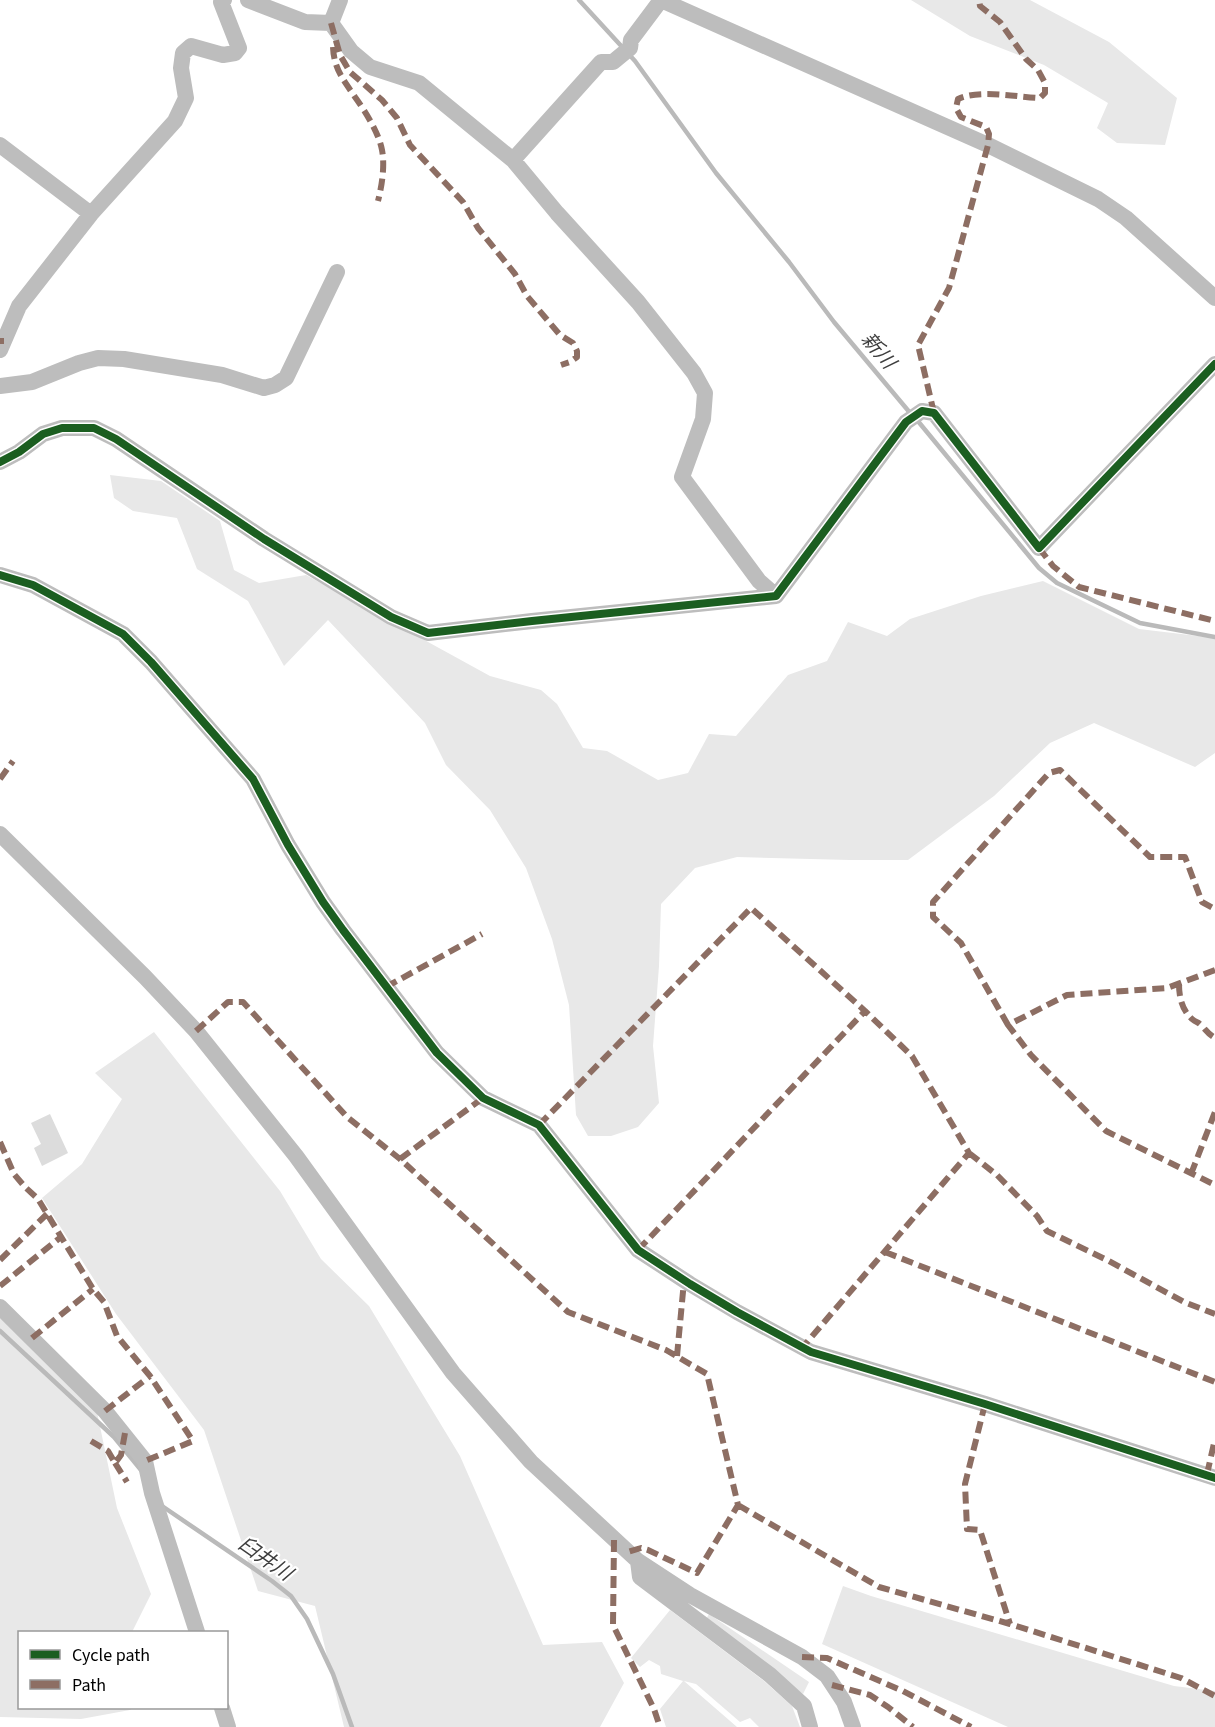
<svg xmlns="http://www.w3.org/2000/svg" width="1215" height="1727" font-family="'Source Sans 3','Noto Sans JP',sans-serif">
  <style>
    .green { fill: #e8e8e8 }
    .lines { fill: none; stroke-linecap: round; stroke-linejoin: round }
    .stream { stroke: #bababa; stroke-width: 4.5 }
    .building { fill: #dcdcdc }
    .minor { stroke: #bdbdbd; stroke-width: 16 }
    .quiet { stroke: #8d6e63; stroke-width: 6; stroke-dasharray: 12 6; stroke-linecap: butt }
    .cycleway-casing { stroke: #fff; stroke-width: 11 }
    .cycleway { stroke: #1b5e20; stroke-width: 8 }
    .labels { text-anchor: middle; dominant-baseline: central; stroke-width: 4.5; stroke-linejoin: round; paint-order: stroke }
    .water-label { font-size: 20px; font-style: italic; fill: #3e3e3e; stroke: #fff }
  </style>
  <rect width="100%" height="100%" fill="#fff"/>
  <path class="green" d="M911,0H1030L1109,42L1177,98L1165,145L1117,143L1097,128L1108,103L1044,65L970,36Z
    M110,475L161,481L220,521L234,570L259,583L306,575L490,676L541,690L557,704L583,748L607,751L658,780L688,773L709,734L736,736L788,675L827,661L848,622L887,636L910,619L981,596L1043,581L1139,629L1215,638V753L1195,767L1094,723L1050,743L994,796L908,860H850L737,857L695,868L661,904L659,966L653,1046L659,1103L638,1127L611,1136H588L576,1115L569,1005L552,939L526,868L490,810L446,765L425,723L328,620L284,666L248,601L197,569L177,518L133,511L114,498Z
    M154,1032L280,1191L321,1259L369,1306L460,1456L543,1645L602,1642L624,1683L600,1727H344L315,1606L258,1591L204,1430L116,1314L42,1198L82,1164L122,1099L95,1073Z
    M0,1318L97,1412L117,1508L151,1594L132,1632H20V1708H133L130,1710L81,1719L0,1717Z
    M843,1586L871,1596L1174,1686L1215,1691V1727H1008L822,1644Z
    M670,1610L764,1681L792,1706L800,1727H759L750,1718L740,1722L696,1684L684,1681L737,1727H666L660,1709L683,1681L661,1674L660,1666L649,1660L640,1667L631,1658Z
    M709,1614L809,1682L803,1694L705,1621Z"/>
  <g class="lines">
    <path class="stream" d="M579,0L635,61L716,173L789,262L834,322L911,414
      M917,420L1039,568L1057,583L1140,623L1215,637
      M0,1331L114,1437L141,1470
      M162,1506L272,1581L291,1596L307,1619L333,1674L352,1727"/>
  </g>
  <path class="building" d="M50,1114L68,1153L42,1166L34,1148L41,1144L31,1123Z"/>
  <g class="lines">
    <path class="minor" d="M248,0L305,22L331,23
      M661,0L988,145L1098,199L1126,218L1215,298
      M331,23L351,51L370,67L419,83L513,160L557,213L638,302L694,373L705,393L703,419L682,477L759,581L776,596
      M331,23L340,0
      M0,145L91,214
      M513,160L601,62H613L630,48L631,40L661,0
      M0,350L19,306L91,214L175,121L186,98L181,68L183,53L191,46L223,55L235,53L239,48L221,2L224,0
      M0,386L32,382L79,363L98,358L124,359L222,375L264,388L275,385L286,378L337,272
      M0,462L19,452L43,434L62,428H94L116,439L264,539L391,617L428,633L532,621L776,596L906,422L922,411L934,413L1039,548L1215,364
      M0,575L33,585L123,634L151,662L253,779L288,845L323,902L343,930L437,1053L483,1098L539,1125L638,1250L690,1284L737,1312L811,1352L985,1404L1215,1478
      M0,834L145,977L196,1031L296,1156L453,1373L531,1462L638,1561L690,1595L802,1657L827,1676L844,1702L853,1727
      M0,1307L105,1411L145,1461L152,1493L197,1632
      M638,1561L640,1577L770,1675L804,1706L810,1727
      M222,1708L228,1727"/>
    <path class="quiet" d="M331,23L340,55L350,72L382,100L397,118L410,145L463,202L478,228L515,274L527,296L560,335L573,343L577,351V357L570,362L561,365
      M333,47C334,69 343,79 355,97C365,111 379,133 382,150C385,166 382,185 378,201
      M0,341H4
      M934,413L918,345L949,288L988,145L989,134L986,127L961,117L956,108L958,99C980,89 1016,97 1040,98L1045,93V83L1038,70L1026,59L1000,22L980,6L979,0
      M1039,548L1053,566L1079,587L1215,621
      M0,779L13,761
      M1215,970L1167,988L1067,995L1008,1025L1031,1055L1106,1131L1215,1185
      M1179,984C1179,997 1182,1010 1192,1019C1197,1023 1197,1021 1201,1025C1206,1030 1208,1034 1215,1038
      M386,987L482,934
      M1008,1025L961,943L933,917V902L1049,773L1060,770L1150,857H1185L1202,902L1215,909
      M196,1031L228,1002H243L347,1117L400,1159L568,1312L666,1350L707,1374L738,1505L697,1573L648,1550L641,1548L628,1552
      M539,1125L751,908L865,1011L912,1056L969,1153L802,1348
      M0,1142L14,1174L25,1187L38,1199L93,1289L104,1302L117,1336L150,1376L193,1441L145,1461
      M969,1153L997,1175L1037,1216L1047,1231L1107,1260L1184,1302L1215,1314
      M400,1159L483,1098
      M1191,1174L1215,1112
      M638,1250L865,1011
      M885,1252L1215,1382
      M0,1260L47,1214
      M0,1286L61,1237
      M32,1338L93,1289
      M677,1356L684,1281
      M985,1404L965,1484L967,1529L980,1530L1010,1624
      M105,1411L150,1376
      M91,1441L108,1451L115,1463L121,1455L125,1433
      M115,1463L127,1482
      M1207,1474L1215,1439
      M738,1505L879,1587L1010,1624L1181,1678L1215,1696
      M614,1540L613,1625L654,1709L660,1727
      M802,1657L827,1658L903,1691L971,1727
      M832,1685L870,1695L888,1707L913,1727"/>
    <g class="cycleway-casing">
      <path id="cycleway" d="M0,462L19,452L43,434L62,428H94L116,439L264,539L391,617L428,633L532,621L776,596L906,422L922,411L934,413L1039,548L1215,364
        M0,575L33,585L123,634L151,662L253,779L288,845L323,902L343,930L437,1053L483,1098L539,1125L638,1250L690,1284L737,1312L811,1352L985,1404L1215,1478"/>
    </g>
    <use href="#cycleway" class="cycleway"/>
  </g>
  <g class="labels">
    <g class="water-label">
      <text transform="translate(878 351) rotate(50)">新川</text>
      <text transform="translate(265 1559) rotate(35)">臼井川</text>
    </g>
  </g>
  <rect x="18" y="1631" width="210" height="78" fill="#ffffff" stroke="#999999" stroke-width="1.5"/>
  <rect x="30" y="1650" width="30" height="9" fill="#1b5e20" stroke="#999999" stroke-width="1.5"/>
  <text x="72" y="1661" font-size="18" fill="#000000">Cycle path</text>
  <rect x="30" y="1680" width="30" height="9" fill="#8d6e63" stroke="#999999" stroke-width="1.5"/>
  <text x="72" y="1691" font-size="18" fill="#000000">Path</text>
</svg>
